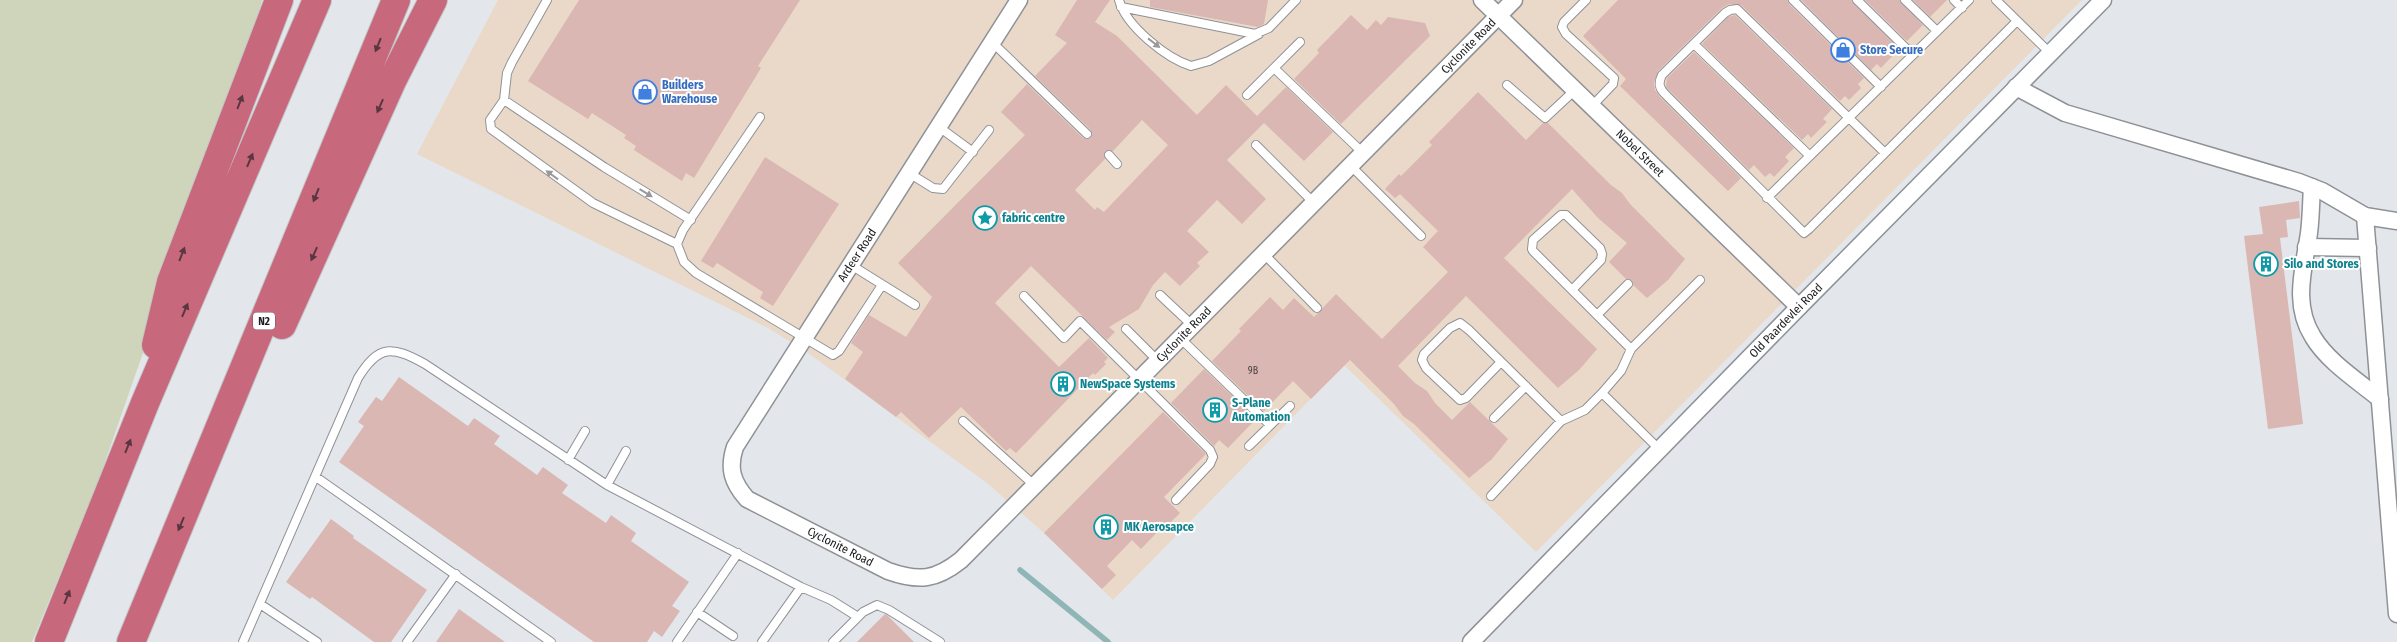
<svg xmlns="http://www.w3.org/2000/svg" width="2397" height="642" font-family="'Fira Sans Condensed',sans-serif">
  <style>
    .commercial { fill: #ead9c8 }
    .green { fill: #ced5bb }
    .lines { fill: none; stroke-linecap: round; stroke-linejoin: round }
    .stream { stroke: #8fb5b7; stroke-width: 5.5 }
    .building { fill: #dab7b2; fill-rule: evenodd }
    .lane-casing { stroke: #8e9296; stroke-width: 10 }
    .street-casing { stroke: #8e9296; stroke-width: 19 }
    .highway-casing { stroke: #c4c4c5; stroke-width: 30 }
    .lane { stroke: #fff; stroke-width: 8 }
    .street { stroke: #fff; stroke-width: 16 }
    .highway { stroke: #c7687d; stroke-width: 28 }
    .oneway { fill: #99999a }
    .oneway2 { fill: #583740 }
    .labels { text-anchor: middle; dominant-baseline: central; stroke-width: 4; stroke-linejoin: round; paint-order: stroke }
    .number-label { font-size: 10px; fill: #4c4444 }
    .shield { fill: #fff; stroke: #606162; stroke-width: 1 }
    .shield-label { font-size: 11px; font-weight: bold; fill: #1c1d1f }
    .street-label { font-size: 12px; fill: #1c1d1f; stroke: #fff }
    .shop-label { font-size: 12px; font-weight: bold; fill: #366cbe; stroke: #fff; text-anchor: start }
    .culture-label { font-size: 12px; font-weight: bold; fill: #0d838f; stroke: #fff; text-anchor: start }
  </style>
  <rect width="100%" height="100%" fill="#e3e7eb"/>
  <path class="commercial" d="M498,0H2082L1536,552L1344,365L1113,600L1044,533L987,483L808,353L768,328L417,154Z"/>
  <path class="green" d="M0,0H262L246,57L98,482L32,642H0Z"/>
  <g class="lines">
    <path class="stream" d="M1020,570L1108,642"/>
  </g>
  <path class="building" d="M579,0H800L758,66L761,68L694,178L686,173L682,181L634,150L636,146L624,138L626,135L592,113L588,119L528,81Z
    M1077,0H1110L1095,22L1117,36L1197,115L1226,85L1257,116L1286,87L1333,132L1304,161L1264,123L1227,160L1266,199L1242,224L1217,200L1187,231L1209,252L1197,263L1200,266L1180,286L1165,272L1153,285L1139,309L1109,327L1115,332L1107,340L1031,266L995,303L1059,367L1089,338L1108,358L1104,362L1106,364L1095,375L1093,373L1016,453L1010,448L1006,451L961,407L929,438L901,412L896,417L845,379L863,352L851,343L869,315L906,337L932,297L898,263L1025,135L1001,112L1027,84L1083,138L1088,139L1091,138V130L1035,76L1067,43L1055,35ZM1142,120L1168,145L1104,212L1097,207L1095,210L1075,190L1105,159V151H1113Z
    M1150,0H1268L1264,24L1258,27L1150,7Z
    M1618,0H1788L1789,4L1864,78L1858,84L1861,88L1849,100L1845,96L1840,101L1741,5L1729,4L1722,8L1658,71L1654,83L1655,90L1661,98L1741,178L1728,191L1620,86L1626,79L1583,36Z
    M1801,0H1852L1899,49L1881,68L1877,64L1871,70Z
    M1865,0H1900L1923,25L1907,41Z
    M1913,0H1947L1930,17Z
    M1351,15L1367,30L1376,20L1381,25L1388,17L1425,23L1430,36L1341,124L1294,79L1319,53L1317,50Z
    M1735,15L1832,109L1823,119L1827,122L1811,138L1808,134L1802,140L1702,44L1728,17Z
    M1694,52L1794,148L1785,157L1789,161L1774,177L1770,173L1765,177L1754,165L1749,170L1666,87L1667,78Z
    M1478,92L1526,140L1543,123H1548L1611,185L1622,193L1630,204L1685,259L1668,280L1647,298L1633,285L1632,280L1626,279L1609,262L1627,243L1598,218L1572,189L1504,258L1597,349L1579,370L1558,388L1466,296L1398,366L1415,383L1427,391L1435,403L1452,420L1470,402L1508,439L1492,459L1469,478L1414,424L1403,416L1394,404L1350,360L1311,399L1293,381L1264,411L1212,361L1241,331L1239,329L1270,297L1283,310L1294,298L1314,317L1336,294L1382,339L1448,272L1423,247L1438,231L1400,194L1395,198L1385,189L1399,174L1401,176L1432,145L1429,142Z
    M765,157L839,204L773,306L760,298L763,292L717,263L713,268L701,261Z
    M2299,201L2300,218L2286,220L2288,237L2280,238L2303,424L2268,429L2244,236L2263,234L2259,207Z
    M1204,369L1256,419L1228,448L1219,440L1214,446L1171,403Z
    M399,377L468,426L474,418L500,436L494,444L537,475L543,467L568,485L562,493L606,523L611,515L636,533L631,541L689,582L672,606L680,611L662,637L654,631L647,642H594L339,462L364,426L358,422L376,397L382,401Z
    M1163,412L1206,454L1164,497L1180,513L1169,524L1167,522L1141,549L1132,540L1107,566L1116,575L1102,589L1044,533Z
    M331,519L354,536L353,538L427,590L391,642H374L312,597L310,599L286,582Z
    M459,609L505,642H436Z
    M885,614L887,615L914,642H857Z"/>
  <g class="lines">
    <g class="lane-casing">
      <path id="lane" d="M547,0L512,62L507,73L504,100L490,120L491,129L593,203L677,244
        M1119,0C1126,26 1166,58 1191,66L1209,61L1259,34
        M1586,0L1564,22L1562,27L1566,34L1614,78L1613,84L1592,106
        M1793,0L1881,87
        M1857,0L1913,55
        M1905,0L1937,31
        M1954,0L1962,8
        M1996,0L2050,53
        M1121,7L1255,34L1269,28L1296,0
        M992,42L1087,134
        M1694,44L1810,156
        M1274,68L1363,153
        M1507,85L1545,118L1575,90
        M1247,95L1300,42
        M504,100L604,167L691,220
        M760,117L683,230L677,244L684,262L696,273L833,355L839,351L882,285
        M939,127L973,152
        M1256,145L1314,203
        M1885,153L1737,9L1730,10L1725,13L1662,75C1658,83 1659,88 1665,94L1804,233L1809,229L2017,21
        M1109,155L1117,164
        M1351,166L1421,236
        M909,173L933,188L943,189L989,130
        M1767,198L1969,0
        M1264,254L1317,308
        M851,265L915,305
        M1572,290L1601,260L1602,254L1600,248L1566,215H1561L1533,240L1532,249L1533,251L1631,349
        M1160,295L1193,326
        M1024,296L1064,338L1080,321L1210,450L1213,457L1210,464L1176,500
        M1597,315L1628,284
        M1126,329L1158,361
        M1180,338L1270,425
        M1501,362L1466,398L1460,400L1426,368L1422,360L1424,354L1450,328L1460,323L1469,330L1561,421
        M1602,393L1660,450
        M1494,418L1526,386
        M963,421L1034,485
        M1249,446L1290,406
        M568,460L585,431
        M316,477L551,642
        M607,485L626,451
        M1491,496L1561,421L1585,410L1602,393L1621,371L1631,349L1700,280
        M260,604L317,642
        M697,612L733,636
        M243,642L358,378C379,344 392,346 425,364L607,485L801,587L831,600L858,617
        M407,642L456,574
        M677,642L738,553
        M762,642L801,587
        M833,642L863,612L877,605L889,610L940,642"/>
    </g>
    <g class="street-casing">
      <g id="street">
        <path id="s1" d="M1019,0L735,447C728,468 732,482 747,499L888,571C919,582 936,580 961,560L1514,0"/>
        <path id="s2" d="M1482,0L1799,307"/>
        <path d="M2016,87L2065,113L2299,182L2322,191L2365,216L2397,221"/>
        <path d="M2312,187C2311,202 2311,218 2309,233C2304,268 2292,304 2313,337C2328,362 2358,381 2380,399"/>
        <path d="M2365,216L2397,614"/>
        <path d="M2306,247L2368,248"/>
        <path id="s3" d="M1471,642L1799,307L2103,0"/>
      </g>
    </g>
    <g class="highway-casing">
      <path id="highway" d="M282,325L392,81L433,0
        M156,345L171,282L279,0
        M49,642L145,403L317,0
        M131,642L396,0"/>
    </g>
    <use href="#lane" class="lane"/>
    <use href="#street" class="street"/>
    <use href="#highway" class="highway"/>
  </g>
  <defs><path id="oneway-solid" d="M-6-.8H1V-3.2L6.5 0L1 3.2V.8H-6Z" transform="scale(1.25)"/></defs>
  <g class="oneway">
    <use href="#oneway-solid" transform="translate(1154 43) rotate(38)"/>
    <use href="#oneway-solid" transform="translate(552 175) rotate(-144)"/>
    <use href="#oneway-solid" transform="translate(646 193) rotate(31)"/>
  </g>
  <g class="oneway2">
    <use href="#oneway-solid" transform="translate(378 45) rotate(112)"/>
    <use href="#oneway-solid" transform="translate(240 102) rotate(-69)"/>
    <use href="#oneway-solid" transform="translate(380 106) rotate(114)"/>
    <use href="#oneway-solid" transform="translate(250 160) rotate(-67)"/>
    <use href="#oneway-solid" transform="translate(316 195) rotate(112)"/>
    <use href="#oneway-solid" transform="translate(182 254) rotate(-69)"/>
    <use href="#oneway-solid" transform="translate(314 254) rotate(114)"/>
    <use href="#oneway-solid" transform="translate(185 310) rotate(-67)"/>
    <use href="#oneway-solid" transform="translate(128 446) rotate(-68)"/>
    <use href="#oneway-solid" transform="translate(181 524) rotate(113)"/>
    <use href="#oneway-solid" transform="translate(67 597) rotate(-68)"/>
  </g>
  <defs>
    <g id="shop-ring" transform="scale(1.25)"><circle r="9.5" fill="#fff" stroke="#3f7fe0" stroke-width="1.5"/><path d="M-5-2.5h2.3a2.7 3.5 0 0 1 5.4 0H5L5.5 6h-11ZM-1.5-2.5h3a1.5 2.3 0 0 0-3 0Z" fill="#3f7fe0"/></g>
    <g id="sight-ring" transform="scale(1.25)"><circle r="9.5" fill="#fff" stroke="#0f9aa8" stroke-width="1.5"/><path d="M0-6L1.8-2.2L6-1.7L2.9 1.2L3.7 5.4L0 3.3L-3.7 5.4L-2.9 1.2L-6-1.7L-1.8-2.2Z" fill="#0f9aa8"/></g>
    <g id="building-ring" transform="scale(1.25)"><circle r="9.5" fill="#fff" stroke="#0f9aa8" stroke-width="1.5"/><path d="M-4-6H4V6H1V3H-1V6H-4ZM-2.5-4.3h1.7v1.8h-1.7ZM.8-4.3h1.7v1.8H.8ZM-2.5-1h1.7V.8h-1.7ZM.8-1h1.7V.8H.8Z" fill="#0f9aa8"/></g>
  </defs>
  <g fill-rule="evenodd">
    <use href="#shop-ring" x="1843" y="50"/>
    <use href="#shop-ring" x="645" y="92"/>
    <use href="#sight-ring" x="985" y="218"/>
    <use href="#building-ring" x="2266" y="264"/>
    <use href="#building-ring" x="1063" y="384"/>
    <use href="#building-ring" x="1215" y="410"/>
    <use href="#building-ring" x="1106" y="527"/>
  </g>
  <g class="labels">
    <g class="number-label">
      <text x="1253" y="371">9B</text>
    </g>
    <rect class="shield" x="253" y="312.5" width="22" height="17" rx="4"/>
    <g class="shield-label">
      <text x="264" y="321">N2</text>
    </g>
    <g class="street-label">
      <text stroke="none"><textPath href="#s1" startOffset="1545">Cyclonite Road</textPath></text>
      <text stroke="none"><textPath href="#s2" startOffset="220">Nobel Street</textPath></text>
      <text transform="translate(857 255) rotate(-57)">Ardeer Road</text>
      <text stroke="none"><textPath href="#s3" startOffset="450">Old Paardevlei Road</textPath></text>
      <text stroke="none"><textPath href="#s1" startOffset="1140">Cyclonite Road</textPath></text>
      <text stroke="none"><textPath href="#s1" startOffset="691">Cyclonite Road</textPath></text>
    </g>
    <g class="shop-label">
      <text x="1860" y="50">Store Secure</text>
      <text x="662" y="85">Builders<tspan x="662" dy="14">Warehouse</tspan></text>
    </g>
    <g class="culture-label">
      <text x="1002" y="218">fabric centre</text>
      <text x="2284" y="264">Silo and Stores</text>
      <text x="1080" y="384">NewSpace Systems</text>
      <text x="1232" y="403">S-Plane<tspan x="1232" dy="14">Automation</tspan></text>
      <text x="1124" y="527">MK Aerosapce</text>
    </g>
  </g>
</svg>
